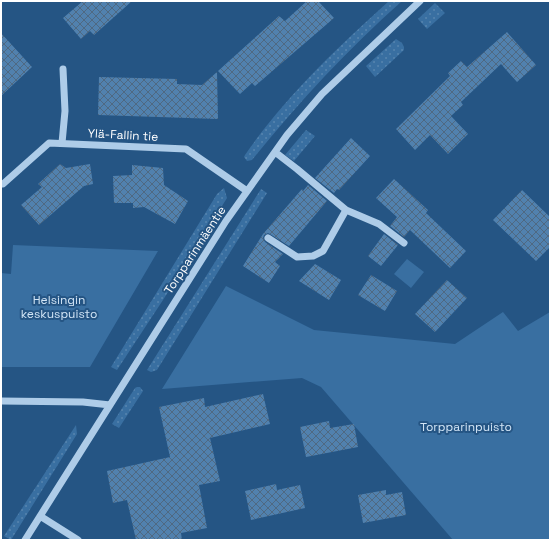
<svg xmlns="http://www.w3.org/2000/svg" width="551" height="541" font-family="'Space Grotesk',sans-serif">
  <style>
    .grass { fill: url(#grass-dots) }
    .park { fill: #396fa1 }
    .building { fill: url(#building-cross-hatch) }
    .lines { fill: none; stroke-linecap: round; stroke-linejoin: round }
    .minor { stroke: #aecce8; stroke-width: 7 }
    .labels { text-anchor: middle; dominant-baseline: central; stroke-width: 4; stroke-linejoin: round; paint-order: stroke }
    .street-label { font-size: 12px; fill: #fff; stroke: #255584 }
    .park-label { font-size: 12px; fill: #d2e5f6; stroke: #255584 }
  </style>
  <defs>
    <pattern id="grass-dots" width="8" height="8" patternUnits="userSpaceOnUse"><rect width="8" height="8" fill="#396fa1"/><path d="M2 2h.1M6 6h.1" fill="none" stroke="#5785af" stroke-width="1.8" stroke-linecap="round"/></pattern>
    <pattern id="building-cross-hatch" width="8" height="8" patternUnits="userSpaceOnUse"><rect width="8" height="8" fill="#5181ae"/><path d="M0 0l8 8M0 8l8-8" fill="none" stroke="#4f6982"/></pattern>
  </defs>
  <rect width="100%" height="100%" fill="#255584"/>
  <path class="grass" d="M389,1H402C347,50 298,103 252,160L247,161L244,157L245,155C285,97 337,48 389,1Z
    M435,3L445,13L427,29L418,19Z
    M396,39L402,43L404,47V50L375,77L366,66Z
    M306,130L315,136L294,161L285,155Z
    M224,188L227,198L163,300L117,370L111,367L217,194Z
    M261,189L267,193L157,370L151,372L147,370Z
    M137,387H140L143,391L119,428L112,424L135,388Z
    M76,425L77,434L11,540L4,536Z"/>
  <path class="park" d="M13,245L158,251L90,367H1V273L11,274Z
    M407,259L424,272L411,288L394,274Z
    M226,286L314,330L455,344L503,312L518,331L550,312V540H453L321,387L302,378L162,389Z"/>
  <path class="building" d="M83,1H132L94,35L90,31L81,39L63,18Z
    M307,1H318L334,18L255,86L252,83L240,94L218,71L279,16L285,21Z
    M507,32L536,65L517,82L501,64L461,102L463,105L451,116L468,134L448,154L430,135L415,150L396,129L450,76L448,73L461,61L467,67Z
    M1,33L32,67L1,96Z
    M217,72L218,119L98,115L99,77L177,79V84L202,85Z
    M351,138L370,156L339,190L337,189L334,193L315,178Z
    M60,164L66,168L90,164L93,184L84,186L39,225L21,205L42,187L38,184Z
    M132,165L163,168L164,185L188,201L175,224L144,207L133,208V203H114L113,176L132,175Z
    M394,179L428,210L426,213L466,251L450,268L410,230L404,237L390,226L397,217L376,198Z
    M308,185L327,201L289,246L270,234L268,233L264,235L263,238L265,242L283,254L275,262L280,266L269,283L243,266L263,234L302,189L303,191Z
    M522,190L550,217V247L536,261L493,220Z
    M384,234L398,245L381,266L368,256Z
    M315,264L341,280L329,300L299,281Z
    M371,275L397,291L385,311L358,295Z
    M447,280L467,298L435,332L415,314Z
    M263,394L270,424L210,438L220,481L199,485L207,528L181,533L182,540H136L127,500L113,503L107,471L170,457L159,407L204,398L205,407Z
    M329,421L330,428L354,424L358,447L306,457L300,427Z
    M276,484L277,490L300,485L305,508L251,520L245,491Z
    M386,490V495L402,492L406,515L363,523L358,495Z"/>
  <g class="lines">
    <path class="minor" d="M62,143L65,111L63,69
      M275,152L297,169L346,210L379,224L404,243
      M1,184H3L49,143L186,149L247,191
      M268,238L297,257L313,256L323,251L346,210
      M1,401L83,402L110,405
      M40,516L78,540
      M25,540L226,221L287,135L322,94L420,1"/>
  </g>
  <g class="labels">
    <g class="street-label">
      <text transform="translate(123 135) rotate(3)">Ylä-Fallin tie</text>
      <text transform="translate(195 250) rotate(-57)">Torpparinmäentie</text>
    </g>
    <g class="park-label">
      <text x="59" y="300">Helsingin<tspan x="59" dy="14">keskuspuisto</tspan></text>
      <text x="466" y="427">Torpparinpuisto</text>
    </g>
  </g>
  <rect width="551" height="541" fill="none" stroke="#ffffff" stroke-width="4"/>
</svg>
